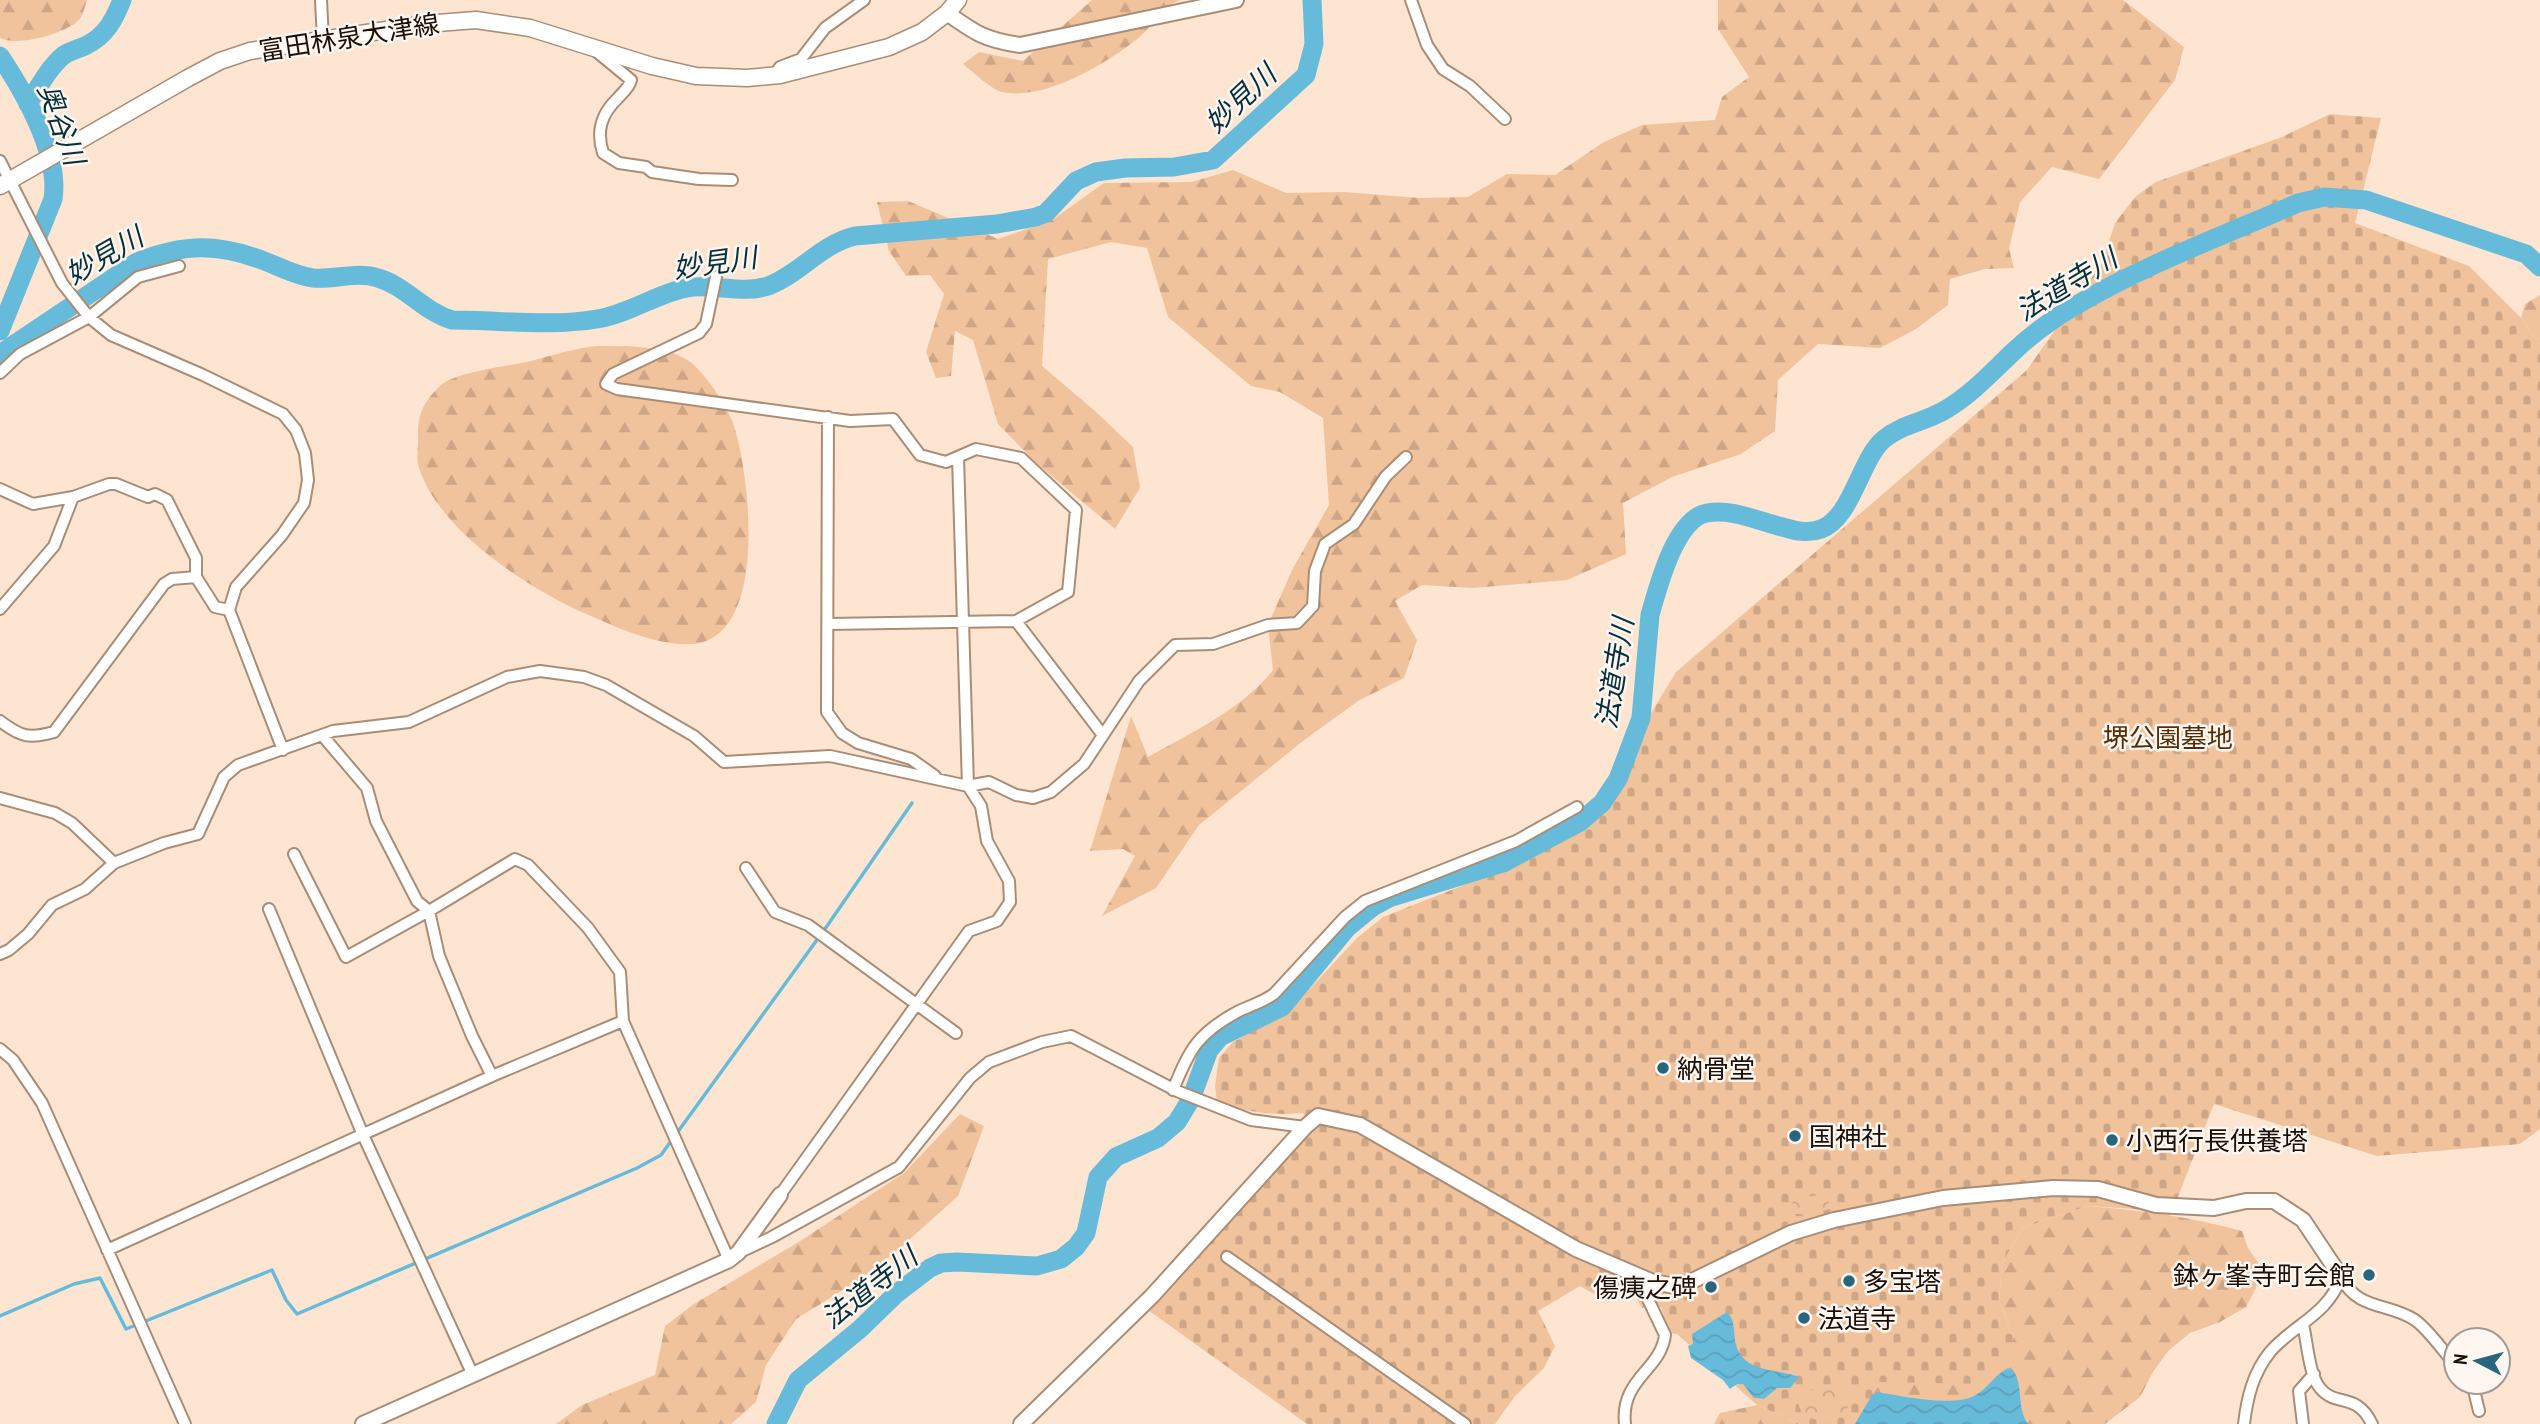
<svg xmlns="http://www.w3.org/2000/svg" width="2540" height="1424" font-family="'PT Sans Narrow','Noto Sans JP',sans-serif">
  <style>
    .forest { fill: url(#forest-firs) }
    .cemetery { fill: url(#cemetery-stones) }
    .park { fill: url(#park-crowns) }
    .water { fill: url(#water-waves) }
    .lines { fill: none; stroke-linecap: round; stroke-linejoin: round }
    .stream { stroke: #67bbda; stroke-width: 3.5 }
    .river { stroke: #67bbda; stroke-width: 19 }
    .street-casing { stroke: #a98d76; stroke-width: 14 }
    .secondary-casing { stroke: #a98d76; stroke-width: 18 }
    .primary-casing { stroke: #a98d76; stroke-width: 19 }
    .street { stroke: #fff; stroke-width: 10 }
    .secondary { stroke: #fff; stroke-width: 14 }
    .primary { stroke: #fff; stroke-width: 16 }
    .poi-dot { fill: #27667c; stroke: #fdf6f1; stroke-width: 2.5 }
    .labels { text-anchor: middle; dominant-baseline: central; stroke-width: 5; stroke-linejoin: round; paint-order: stroke }
    .street-label { font-size: 26px; fill: #1b1008; stroke: #fdf6f1 }
    .park-label { font-size: 26px; fill: #532e07; stroke: #fdf6f1 }
    .poi-label { font-size: 26px; fill: #1b1008; stroke: #fdf6f1; text-anchor: start }
    .water-label { font-size: 28px; font-style: italic; fill: #07303d; stroke: #fdf6f1 }
  </style>
  <defs>
    <pattern id="forest-firs" width="22" height="20" patternUnits="userSpaceOnUse" patternTransform="scale(1.75)"><rect width="22" height="20" fill="#f1c39d"/><path d="M5 1l3.5 6h-7zM16 11l3.5 6h-7z" fill="#cea686"/></pattern>
    <pattern id="cemetery-stones" width="16" height="16" patternUnits="userSpaceOnUse" patternTransform="scale(1.75)"><rect width="16" height="16" fill="#f1c39d"/><path d="M2 7V4a2 2 0 0 1 4 0v3zM10 15v-3a2 2 0 0 1 4 0v3z" fill="#cea686"/></pattern>
    <pattern id="park-crowns" width="20" height="18" patternUnits="userSpaceOnUse" patternTransform="scale(1.75)"><rect width="20" height="18" fill="#f1c39d"/><path d="M2 6a3 3 0 1 1 6 0M12 15a3 3 0 1 1 6 0" fill="none" stroke="#cea686"/></pattern>
    <pattern id="water-waves" width="16" height="10" patternUnits="userSpaceOnUse" patternTransform="scale(1.75)"><rect width="16" height="10" fill="#67bbda"/><path d="M0 5q4-4 8 0t8 0" fill="none" stroke="#59a0ba"/></pattern>
  </defs>
  <rect width="100%" height="100%" fill="#fee5d1"/>
  <path class="forest" d="M0,0H87C85,6 83,16 79,20C65,34 17,47 0,38Z
    M1092,0H1180C1161,7 1152,28 1136,40C1104,65 1044,101 1002,92C992,90 972,71 963,64L979,52L1023,61Z
    M1718,0H2123L2184,47L2175,80L2099,179L2052,167L2020,202L2009,249L2014,268L1985,269L1950,279L1948,305L1916,329L1880,348L1818,344L1778,380L1775,431L1741,454L1672,477L1623,503L1626,554L1567,580L1473,588L1422,585L1395,601L1417,640L1404,678L1358,701L1303,741L1199,825L1156,888L1102,916L1135,856L1123,849L1090,851L1131,716L1148,757C1189,734 1244,708 1273,670L1268,625L1292,570L1329,505L1323,418L1280,392L1251,386L1168,317L1147,248L1111,242L1048,259L1042,366L1095,411L1133,447L1140,488L1115,529L1035,462L998,424L973,340L955,331L951,376L936,378L926,352L944,294L930,275L906,276L889,251L877,202L908,201L998,239L1052,220L1104,183L1191,182L1233,170L1286,193L1344,192L1420,198L1468,197L1507,174L1555,175L1604,142L1642,125L1715,120L1722,97L1749,77L1718,29Z
    M2540,295V344L2521,318L2525,304Z
    M626,346C651,348 675,348 695,366C709,380 726,404 733,423C750,472 770,639 692,644C656,646 619,628 586,614C528,588 440,532 419,468C416,460 418,449 418,441C417,416 422,403 441,385C454,373 507,366 527,362C547,357 568,350 589,347C600,345 613,347 626,346Z
    M960,1114L984,1126L958,1196L899,1249L864,1277L796,1319L766,1365L756,1402L731,1424H556L582,1405L655,1375L665,1326L694,1304L797,1243L904,1173Z
    M2088,1206C2141,1210 2191,1217 2242,1231L2248,1248L2259,1264L2256,1288L2246,1307L2220,1322L2190,1333L2168,1351L2153,1372L2140,1397L2105,1424H1857L1880,1382L2014,1338L1999,1300L2002,1264L2022,1228Z
    M1757,1405L1800,1424H1714L1720,1413Z"/>
  <path class="cemetery" d="M2330,114L2381,118L2355,223L2469,266L2521,318L2540,344V1129L2520,1144L2377,1156L2214,1104L2171,1215L2134,1209L2088,1206L2022,1228L2002,1264L1999,1300L2014,1338L1984,1384L1880,1382L1857,1424H1800L1757,1405L1677,1334L1670,1333L1661,1307L1649,1306L1642,1308L1636,1297L1608,1302L1580,1286L1538,1311L1555,1346L1544,1368L1515,1396L1495,1424H1307L1148,1310L1302,1140L1314,1131L1303,1113C1268,1116 1250,1112 1217,1102L1215,1086L1219,1058L1233,1042L1288,1012L1357,938L1383,917L1517,864L1583,829L1620,779L1650,715L1676,672L2027,370L2102,263L2115,223L2135,197L2156,182L2282,137Z"/>
  <path class="park" d="M1827,1193L1830,1209L1805,1214H1794L1792,1200Z
    M1829,1386L1855,1390L1857,1394L1844,1413L1830,1418L1827,1423L1804,1416C1786,1388 1815,1392 1829,1386Z"/>
  <path class="water" d="M1727,1312C1736,1321 1733,1333 1736,1345C1745,1374 1777,1368 1799,1377L1790,1388H1777L1764,1399L1753,1397L1743,1384H1737L1730,1389L1723,1380L1691,1358L1688,1346L1693,1344L1692,1334Z
    M2008,1368L2013,1370C2024,1386 2016,1407 2028,1424H1855L1872,1395L1877,1392C1901,1396 1952,1407 1974,1396C1987,1390 1994,1375 2008,1368Z"/>
  <g class="lines">
    <path class="stream" d="M0,1316L74,1284L100,1278L126,1329L272,1270L286,1300L297,1314L637,1168L661,1155L827,926L912,803"/>
    <path class="river" d="M0,56C24,92 60,154 53,199L0,331
      M28,104C38,88 49,67 64,55C70,51 78,49 85,46C106,36 114,20 122,0
      M0,354L137,262C185,243 219,243 267,262C282,268 297,276 313,278C335,280 357,271 378,278C406,286 424,312 452,320C500,320 550,327 597,319C630,314 660,291 693,287C718,285 744,294 768,286C800,274 821,244 855,236L997,224L1036,217L1046,213L1076,181L1096,172L1125,168L1174,167L1213,160L1306,75L1314,44L1312,0
      M776,1424L798,1380L860,1329L896,1294L930,1268L941,1263L957,1262L1037,1266L1061,1259L1076,1247L1086,1233L1098,1177L1116,1157L1158,1138L1177,1122L1191,1099L1209,1050L1220,1037L1282,1007L1347,928L1374,906L1389,898L1503,863L1580,822L1602,803L1618,779L1641,718L1650,615C1658,587 1675,519 1707,513C1730,509 1753,519 1775,525C1790,529 1805,535 1821,529C1852,518 1860,459 1884,439C1902,424 1925,422 1945,410C1971,395 1992,372 2013,352C2031,335 2051,320 2073,307C2144,265 2222,236 2298,203L2324,197L2366,200L2526,254L2540,267"/>
    <g class="street-casing">
      <path id="street" d="M321,0L323,40
        M1411,0L1427,45L1443,69L1470,86L1505,119
        M597,52L631,80C629,88 623,92 618,98C601,114 596,131 603,153L619,163L646,167L652,172L699,179L732,180
        M774,76L780,67L801,59L825,28L864,0
        M0,161L62,283L89,317L111,335L203,375L283,414L296,430L305,453L308,480L304,503L282,535L236,587L229,610L283,750
        M716,277L706,324L699,333L613,374L606,384L617,389L850,421L893,419L920,455L946,462L976,449L1021,458L1076,510L1068,592L1016,621
        M0,373L20,354L89,317L138,277L179,266
        M828,417L827,712L842,733L858,743L911,759L935,776
        M958,457L968,786L989,782L1016,795L1033,798L1051,792L1084,764L1139,681L1175,645L1213,644L1268,625L1297,623L1313,606L1315,571L1325,544L1354,524L1386,476L1406,457
        M0,489L33,504L73,497L109,484H116L148,497L155,494L167,500L196,558V577
        M0,609L54,546L73,497
        M828,624L1016,621L1102,734
        M0,721C21,737 29,739 54,732L164,584L172,579L196,577L215,607L229,610
        M0,798L55,813L72,823L114,863
        M294,854L346,957L429,911L417,901L376,821L367,788L322,735
        M746,868L775,912L808,925L956,1033
        M269,909L363,1135L472,1373
        M0,954L9,950L28,934L52,905L85,889L114,863L164,843L198,834L224,777L238,765L333,731L409,722L507,677L540,671L584,677L606,685L694,736L724,762L830,756L968,786L981,806L987,841L1009,881L1010,902L997,921L969,931L780,1195
        M0,1049L13,1060L42,1103L185,1424
        M492,1076L472,1036L439,956L429,911L515,859L528,865L588,928L620,972L623,1021L729,1260
        M1173,1090C1190,1048 1198,1033 1239,1011C1252,1005 1263,1002 1274,994L1345,917L1365,901L1516,841L1577,807
        M107,1250L492,1076L623,1021
        M738,1253L772,1237L899,1167L970,1078L989,1062L1042,1042L1071,1036L1177,1091L1251,1120L1305,1127
        M1227,1257L1465,1424
        M2341,1277C2358,1311 2387,1302 2415,1320C2429,1330 2445,1353 2456,1366
        M2303,1324C2307,1341 2309,1375 2320,1388C2336,1408 2356,1391 2372,1424
        M2470,1382L2473,1386L2479,1411
        M1625,1424C1620,1379 1661,1370 1665,1335L1637,1276
        M2244,1424C2247,1398 2253,1373 2270,1352C2294,1324 2328,1315 2341,1277
        M2303,1424L2299,1391L2314,1374"/>
    </g>
    <g class="secondary-casing">
      <path id="secondary" d="M947,13C975,33 985,40 1020,45L1236,0
        M363,1424L729,1260L738,1253L780,1195
        M1021,1424L1152,1296L1305,1127L1318,1116L1360,1125L1576,1249L1653,1282L1675,1286L1688,1283L1791,1233L1834,1220L1943,1198L2053,1188L2098,1189L2156,1205L2214,1208L2246,1201H2274L2303,1220L2341,1277"/>
    </g>
    <g class="primary-casing">
      <path id="primary" d="M0,186L188,78L220,61L250,51L425,24L476,20L530,28L652,66L696,76L747,78L780,75L889,47L922,32L947,13L958,0"/>
    </g>
    <use href="#street" class="street"/>
    <use href="#secondary" class="secondary"/>
    <use href="#primary" class="primary"/>
  </g>
  <g class="poi-dot">
    <circle cx="1663" cy="1068" r="7"/>
    <circle cx="1795" cy="1136" r="7"/>
    <circle cx="2112" cy="1140" r="7"/>
    <circle cx="2369" cy="1275" r="7"/>
    <circle cx="1849" cy="1281" r="7"/>
    <circle cx="1711" cy="1287" r="7"/>
    <circle cx="1804" cy="1318" r="7"/>
  </g>
  <g class="labels">
    <g class="street-label">
      <text transform="translate(349 37) rotate(-9)">富田林泉大津線</text>
    </g>
    <g class="park-label">
      <text x="2168" y="737">堺公園墓地</text>
    </g>
    <g class="poi-label">
      <text x="1677" y="1068">納骨堂</text>
      <text x="1809" y="1136">国神社</text>
      <text x="2126" y="1140">小西行長供養塔</text>
      <text x="2355" y="1275" text-anchor="end">鉢ヶ峯寺町会館</text>
      <text x="1863" y="1281">多宝塔</text>
      <text x="1697" y="1287" text-anchor="end">傷痍之碑</text>
      <text x="1818" y="1318">法道寺</text>
    </g>
    <g class="water-label">
      <text transform="translate(1240 98) rotate(-43)">妙見川</text>
      <text transform="translate(62 124) rotate(70)">奥谷川</text>
      <text transform="translate(104 255) rotate(-30)">妙見川</text>
      <text transform="translate(715 262) rotate(-8)">妙見川</text>
      <text transform="translate(2066 284) rotate(-31)">法道寺川</text>
      <text transform="translate(1614 673) rotate(-81)">法道寺川</text>
      <text transform="translate(869 1287) rotate(-38)">法道寺川</text>
    </g>
  </g>
  <g transform="translate(2477 1361) rotate(276)"><circle r="33" fill="#fdf6f1" stroke="#a39a94" stroke-width="2"/>
  <path d="M0-5L12 26L0 18L-12 26Z" fill="#27667c"/>
  <text y="-10" font-size="19" font-weight="bold" text-anchor="middle" fill="#1b1008">N</text>
  </g>
</svg>
